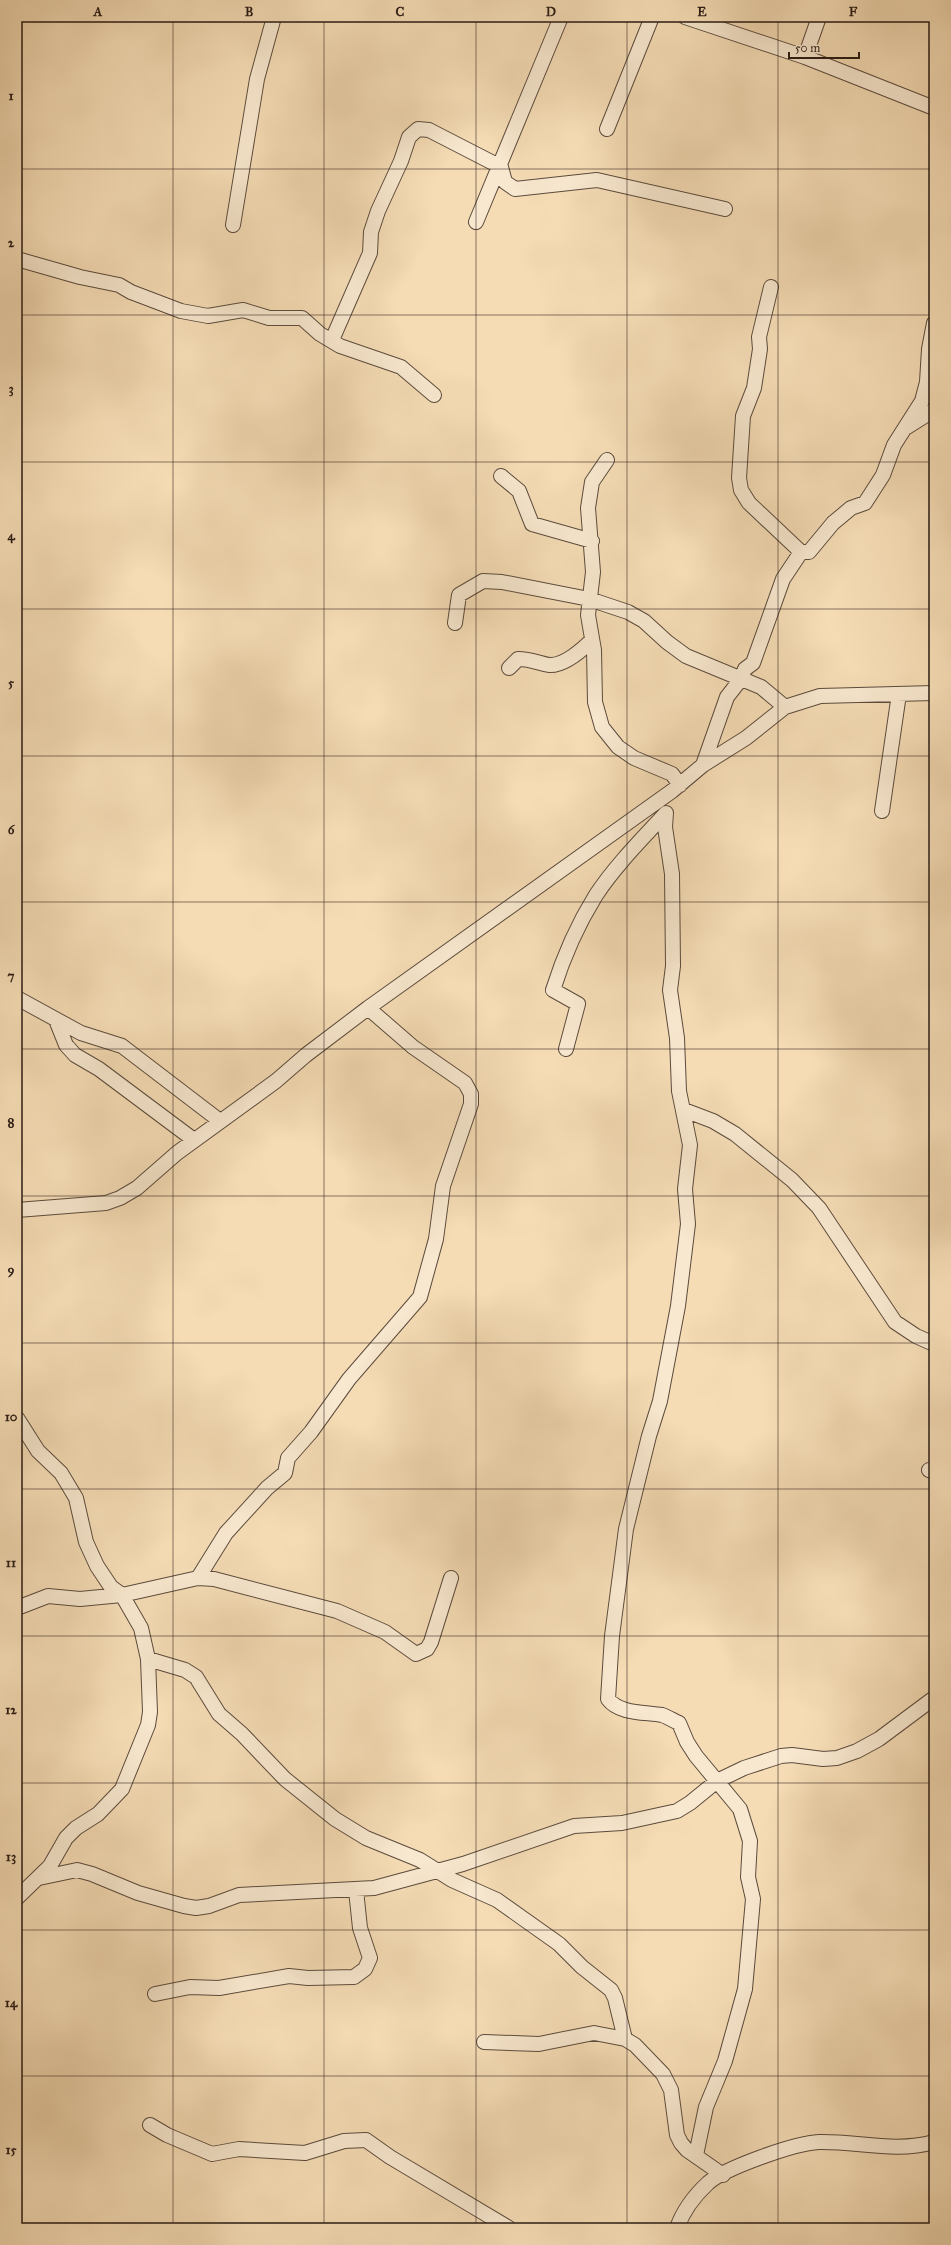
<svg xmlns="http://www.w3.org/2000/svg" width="951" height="2245" font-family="'IM FELL Great Primer',serif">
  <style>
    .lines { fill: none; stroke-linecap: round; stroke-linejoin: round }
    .minor-casing { stroke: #5c4b3d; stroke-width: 16 }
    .minor { stroke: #f8e8cf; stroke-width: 14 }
    .grid { fill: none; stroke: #291b15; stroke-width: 1; stroke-opacity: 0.55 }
    .neatline { fill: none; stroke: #291b15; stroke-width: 1.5 }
    .grid-label { font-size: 13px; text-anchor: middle; font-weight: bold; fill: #291b15 }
  </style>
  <rect width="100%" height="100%" fill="#f5dcb5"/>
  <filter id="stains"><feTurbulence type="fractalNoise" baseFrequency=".005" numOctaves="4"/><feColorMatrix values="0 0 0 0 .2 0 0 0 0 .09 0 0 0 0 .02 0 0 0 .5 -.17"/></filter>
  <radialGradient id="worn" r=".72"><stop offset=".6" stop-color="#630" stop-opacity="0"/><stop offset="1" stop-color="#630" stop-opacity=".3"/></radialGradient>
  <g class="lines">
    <g class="minor-casing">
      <path id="minor" d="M685,17L805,57L934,108
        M805,57L819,17
        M607,129L652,17
        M476,222L561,17
        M233,225L257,79L274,17
        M17,259L80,277L119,285L131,292L181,311L208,316L243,310L269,318H302L320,334L340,346L401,367L434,395
        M771,287L759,337L760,349L754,388L743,416L739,478L741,490L749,503L801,552
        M332,340L370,253L371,232L378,211L401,161L409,137L418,129L429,130L501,167L505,182L515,189L597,180L725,209
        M907,427L934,410
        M607,460L592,482L588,508L593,572L588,615L594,650L595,702L602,727L618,747L634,758L672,774L680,785
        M501,476L519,491L532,524L592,541
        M455,623L459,595L483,581L502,582L589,599L628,612L644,621L667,642L686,656L761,687L785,707
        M509,668L518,659C530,659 539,663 549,665C564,666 583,649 592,640
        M703,765L727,697L741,679L745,669L753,663L783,579L801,552H809L833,523L851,508L865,503L883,475L894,445L922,401L927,382L929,349L934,323
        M882,811L899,694
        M17,998L81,1033L122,1046L220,1121
        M56,1020L66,1045L75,1055L99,1069L194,1140
        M566,1049L578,1004L553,990C563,958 578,924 596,895C616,865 642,839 666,813L665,827L672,874L673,966L670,990L677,1038L679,1091L690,1145L685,1189L688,1224L678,1306L660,1401L649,1436L626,1529L612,1636L608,1699C619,1714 645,1712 662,1715C668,1717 674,1721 679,1723L687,1742L696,1756L740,1809L750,1841L748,1877L753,1899L745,1989L725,2061L706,2107L696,2155
        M684,1110L713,1121L735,1134L792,1180L819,1208L895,1322L916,1336L934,1344
        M17,1210L106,1203L120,1198L137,1188L177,1153L276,1081L306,1055L368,1008L672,791L703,765L746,738L785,707L820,696L934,693
        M17,1418L38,1451L61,1473L76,1498L86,1542L97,1566L111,1587L122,1595L141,1628L148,1659L150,1712L148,1725L122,1789L98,1814L76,1828L66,1838L50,1866L17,1898
        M929,1470L934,1472
        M198,1578L226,1533L267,1488L285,1473L288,1458L311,1432L349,1379L420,1297L436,1239L443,1186L471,1104V1094L465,1083L413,1047L368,1008
        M17,1608L48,1596L80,1599L122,1595L198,1578L214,1579L337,1611L385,1632L416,1654L427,1649L431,1642L451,1578
        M148,1659L185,1670L196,1677L219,1714L242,1734L285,1779L335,1819L366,1838L420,1860L452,1880L497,1900L559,1944L582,1967L611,1990L615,1998L625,2039
        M39,1878L77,1870L92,1874L138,1893L184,1906L196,1908L209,1906L239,1895L374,1888L463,1864L574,1826L622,1823L677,1811L690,1803L717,1781L744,1768L781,1756L792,1755L823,1759L837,1758L857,1751L879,1739L934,1698
        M155,1994L190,1987L219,1988L289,1976L308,1978L354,1977L365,1969L370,1958L360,1928L356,1890
        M484,2042L539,2044L594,2033L625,2039L635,2045L663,2074L671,2090L677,2135L681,2143L687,2150L723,2175
        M150,2125L167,2135L212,2154L239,2149L305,2153L344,2141L366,2140L390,2157L509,2228
        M677,2228C683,2211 694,2196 708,2183C725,2168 795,2143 819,2142C857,2141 895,2153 934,2142"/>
    </g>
    <use href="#minor" class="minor"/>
  </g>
  <path class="grid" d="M173,17V2228M324,17V2228M476,17V2228M627,17V2228M778,17V2228M17,169H934M17,315H934M17,462H934M17,609H934M17,756H934M17,902H934M17,1049H934M17,1196H934M17,1343H934M17,1489H934M17,1636H934M17,1783H934M17,1930H934M17,2076H934"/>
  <rect width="951" height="2245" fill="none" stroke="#f5dcb5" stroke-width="44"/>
  <path d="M789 52v6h70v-6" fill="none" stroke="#291b15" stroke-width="2"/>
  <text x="795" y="52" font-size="12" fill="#291b15" stroke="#f8e8cf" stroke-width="3" paint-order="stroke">50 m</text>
  <rect x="22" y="22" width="907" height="2201" class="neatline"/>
  <g class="grid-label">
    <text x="98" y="16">A</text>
    <text x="249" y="16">B</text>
    <text x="400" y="16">C</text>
    <text x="551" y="16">D</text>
    <text x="702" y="16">E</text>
    <text x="853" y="16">F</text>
    <text x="11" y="100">1</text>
    <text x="11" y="247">2</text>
    <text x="11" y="393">3</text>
    <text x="11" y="540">4</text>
    <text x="11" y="687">5</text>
    <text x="11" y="834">6</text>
    <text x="11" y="980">7</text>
    <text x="11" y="1127">8</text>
    <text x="11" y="1274">9</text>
    <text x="11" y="1421">10</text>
    <text x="11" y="1567">11</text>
    <text x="11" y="1714">12</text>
    <text x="11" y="1861">13</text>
    <text x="11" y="2007">14</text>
    <text x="11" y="2154">15</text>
  </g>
  <rect width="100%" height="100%" filter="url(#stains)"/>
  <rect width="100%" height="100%" fill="url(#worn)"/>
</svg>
